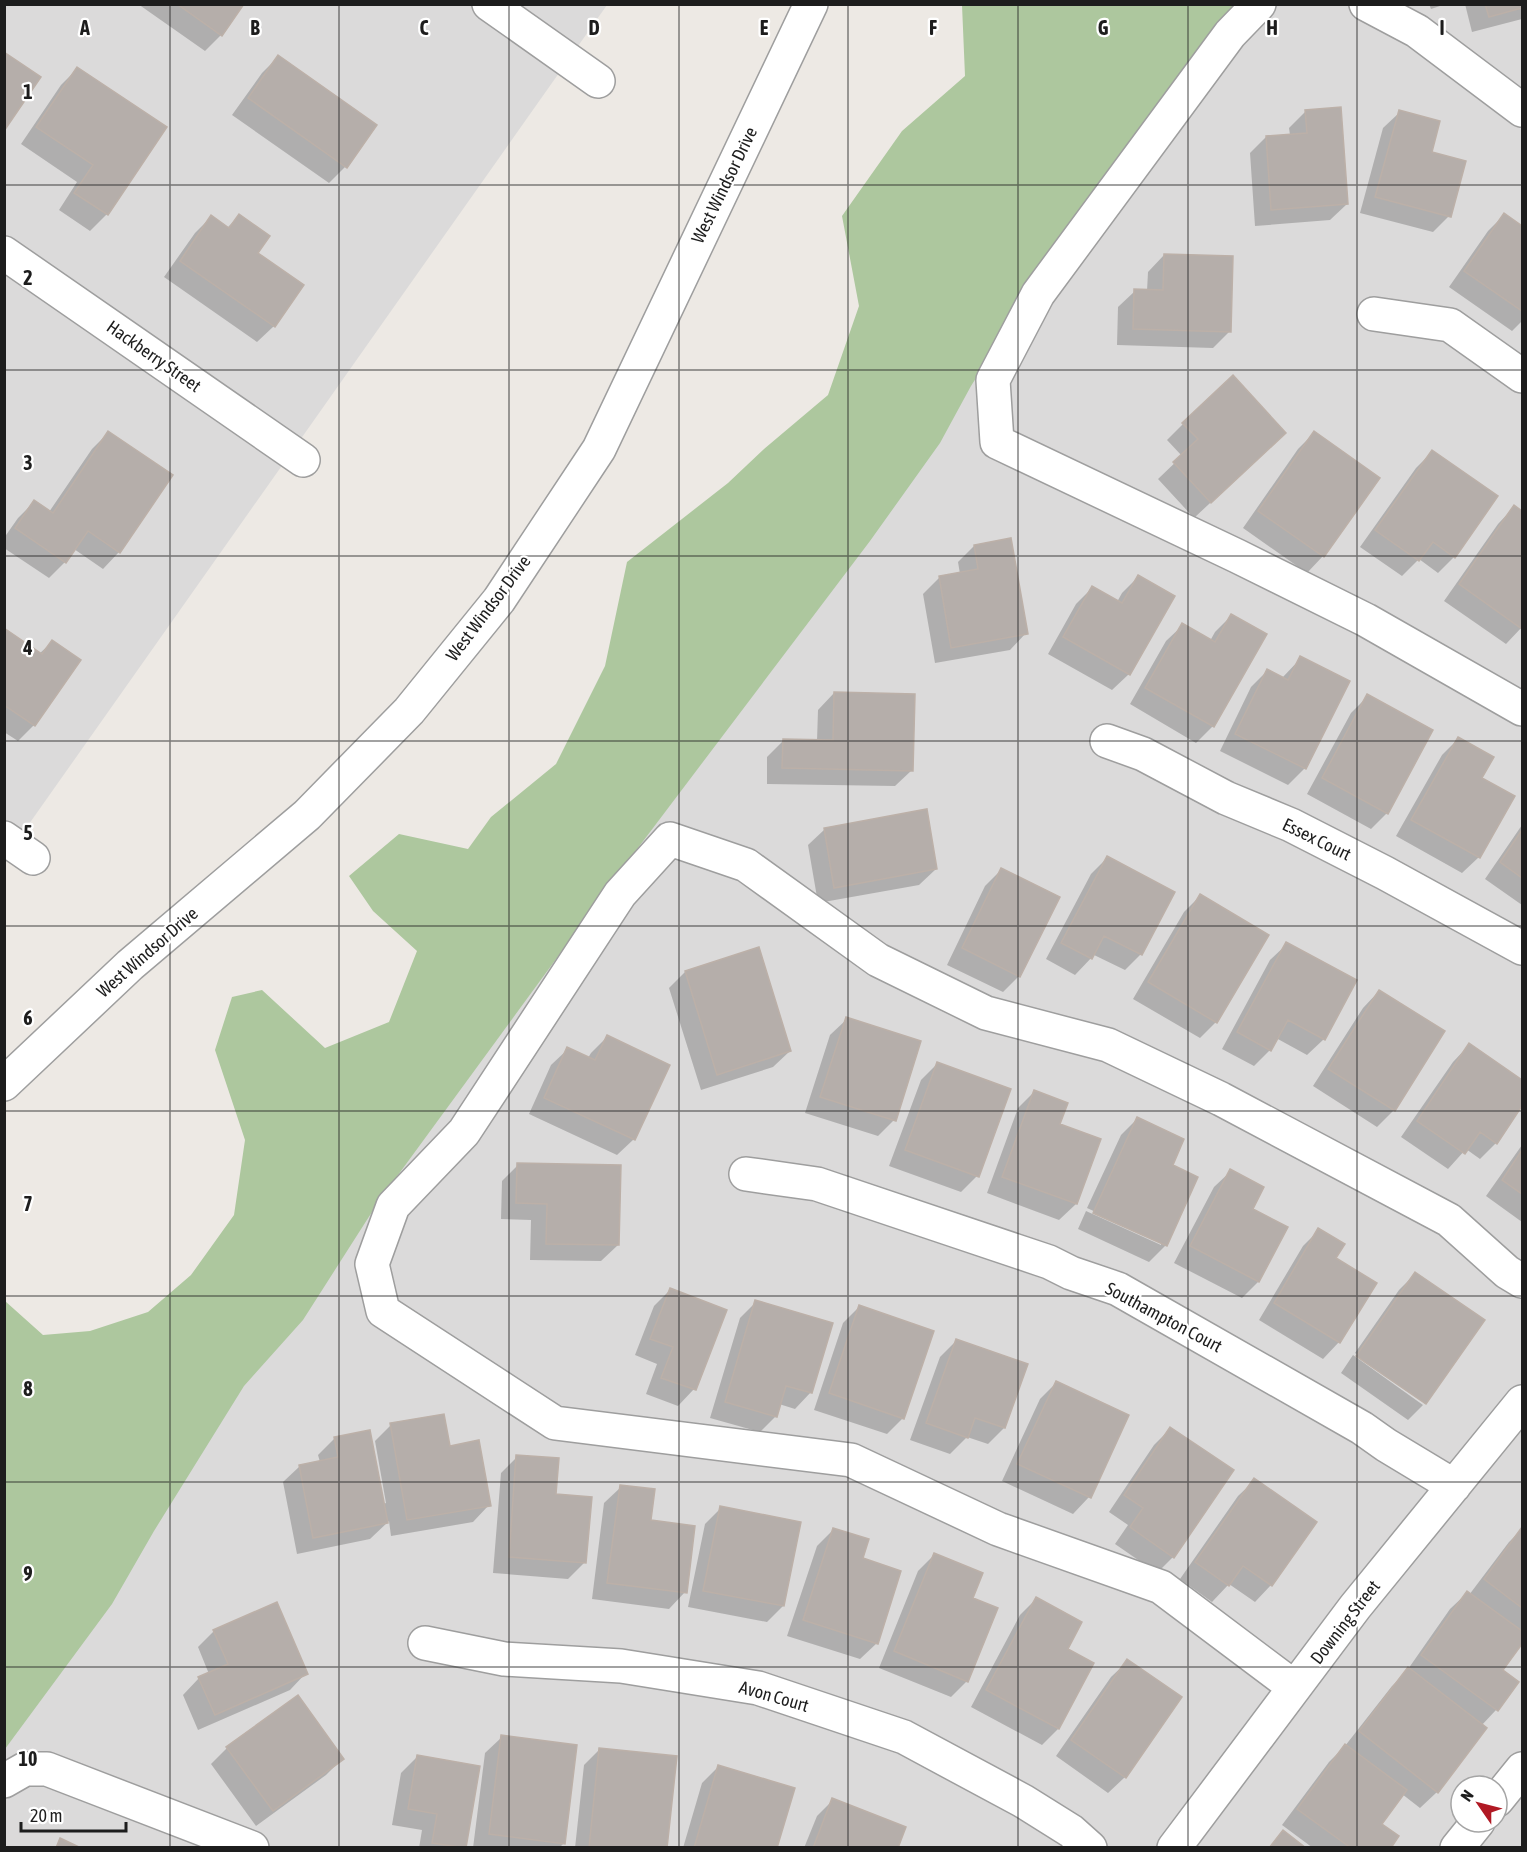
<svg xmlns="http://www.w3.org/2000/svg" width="1527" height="1852" font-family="'Asap Condensed',sans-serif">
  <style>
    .residential { fill: #dbdada; fill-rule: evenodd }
    .forest { fill: #adc79e }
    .shadow { fill: #0003 }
    .building { fill: #b5aeaa; stroke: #bcb0a8; stroke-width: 1.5 }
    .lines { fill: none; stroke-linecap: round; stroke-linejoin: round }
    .minor-casing { stroke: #9e9e9e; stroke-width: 36 }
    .minor { stroke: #fff; stroke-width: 33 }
    .grid { fill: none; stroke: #1d1d1d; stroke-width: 1.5; stroke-opacity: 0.55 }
    .labels { text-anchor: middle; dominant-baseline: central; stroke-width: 4.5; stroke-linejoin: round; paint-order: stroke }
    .street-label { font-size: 18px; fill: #1d1d1d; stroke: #fff }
    .grid-label { font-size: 20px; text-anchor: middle; font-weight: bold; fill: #1d1d1d; stroke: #fff; stroke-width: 4.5; stroke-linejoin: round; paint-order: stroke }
  </style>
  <rect width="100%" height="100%" fill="#ede9e4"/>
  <path class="residential" d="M5,5H607L5,858Z
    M1232,5H1522V1847L5,1848V1687ZM1461,1786H1497V1822H1461Z"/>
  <path class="forest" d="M962,5H1244L1039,278L971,386L940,443L870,541L619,873L379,1201L303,1320L244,1386L154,1531L112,1604L5,1749V1301L43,1335L90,1331L148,1312L191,1275L234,1215L245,1140L215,1050L232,997L262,990L325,1048L389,1022L417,951L373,911L349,876L399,834L468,849L491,817L556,764L605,666L627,562L728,483L764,449L828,395L859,306L842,216L902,131L965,76Z"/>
  <path class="shadow" d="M138,4H242L221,35L205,51Z
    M1429,4H1446L1431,9Z
    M1465,4H1522V19L1472,32Z
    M278,57L345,167L329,183L232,115L262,73Z
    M77,69L164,128L106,215L90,231L59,210L77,182L21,144L61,85Z
    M1306,111L1347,204L1330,220L1255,226L1250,153L1266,137L1290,135L1289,128Z
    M1400,112L1430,153L1449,216L1433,232L1360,213L1383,128Z
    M1504,215L1522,228V321L1512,331L1449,287L1488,231Z
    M239,216L256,253L302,285L274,326L257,342L164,277L195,233L211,217L227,228Z
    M1164,255L1230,331L1213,348L1117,345L1118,307L1135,291H1147L1148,272Z
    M1183,424L1268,449L1194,518L1158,479L1182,456L1167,440Z
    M108,433L171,475L119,552L103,569L74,549L65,562L49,578L4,548V538L18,518L34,502L49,512L92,449Z
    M1314,433L1323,556L1307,573L1243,528L1298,449Z
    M1432,452L1454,557L1438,573L1419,559L1402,576L1360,547L1416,468Z
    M1514,507L1522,513V627L1506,644L1444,601L1498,524Z
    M974,546L1026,633L1010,650L935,663L923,594L939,578L960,574L958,562Z
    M1138,577L1129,674L1112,690L1048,654L1076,604L1092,588L1117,602L1122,593Z
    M1231,616L1265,635L1213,726L1196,743L1130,704L1166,641L1183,625L1210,641L1215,632Z
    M4,630L39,654L52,642L79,660L34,725L18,741L4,732Z
    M1301,658L1348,682L1304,769L1288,785L1220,751L1251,687L1267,671L1282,678Z
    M834,693L912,770L895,786L767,784V757L784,740L817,741L818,710Z
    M1368,696L1387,813L1371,829L1307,794L1351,713Z
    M1458,739L1480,779L1479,857L1462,873L1396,836L1442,755Z
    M1522,825V905L1485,879Z
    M825,829L936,869L919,885L818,903L808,845Z
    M1107,858L1141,954L1125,970L1094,955L1075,975L1046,959L1091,874Z
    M1001,870L1019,976L1003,992L947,965L985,886Z
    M1200,896L1216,1022L1200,1038L1133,999L1184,912Z
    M1287,944L1324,1039L1307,1055L1276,1038L1270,1050L1254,1066L1222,1049L1270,960Z
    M758,949L790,1051L773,1067L701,1090L669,988L685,972Z
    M1379,991L1443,1032L1394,1110L1377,1127L1313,1086L1363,1008Z
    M847,1019L894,1120L878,1136L805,1113L830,1035Z
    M607,1037L634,1139L617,1155L529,1114L551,1065L568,1049L588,1058L591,1053Z
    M1469,1045L1522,1082V1104L1496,1143L1480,1159L1466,1149L1448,1169L1401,1137L1453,1062Z
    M937,1064L977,1176L961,1192L889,1166L921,1080Z
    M1034,1092L1058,1125L1099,1140L1076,1204L1059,1220L987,1193L1018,1108Z
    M1137,1119L1171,1166L1196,1178L1166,1245L1149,1262L1078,1229L1086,1211L1161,1245V1242L1087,1208L1121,1135Z
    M1522,1145V1222L1486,1196Z
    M518,1165L618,1245L601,1261L530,1260L531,1220L501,1219L502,1181Z
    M1231,1171L1251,1210L1286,1228L1258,1282L1242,1298L1174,1263L1214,1187Z
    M1319,1230L1334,1259L1339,1342L1323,1359L1259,1320L1303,1246Z
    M1415,1274L1483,1321L1424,1404V1401L1355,1353L1399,1290Z
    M670,1290L694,1389L678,1406L646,1394L657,1364L635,1355L654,1306Z
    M756,1302L811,1392L795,1409L779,1404L776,1416L760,1432L710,1418L740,1318Z
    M859,1307L903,1418L887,1434L814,1410L843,1323Z
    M956,1341L1004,1428L988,1444L967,1437L950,1454L910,1440L940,1357Z
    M1353,1355L1423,1405L1408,1420L1341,1373Z
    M1056,1383L1127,1416L1089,1497L1073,1514L1002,1481L1040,1399Z
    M391,1425L449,1447L489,1505L473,1522L391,1536L389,1521L370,1539L297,1554L283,1482L300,1466L320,1462L318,1455L335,1438L383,1504L386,1503L375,1441Z
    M1170,1429L1173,1557L1157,1573L1115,1544L1128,1525L1109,1512L1154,1445Z
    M517,1457L555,1495L585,1562L568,1579L493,1573L501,1473Z
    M1255,1480L1315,1522L1271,1585L1255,1602L1229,1584L1212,1602L1180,1579L1238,1496Z
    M621,1487L649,1521L685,1592L669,1609L592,1599L604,1503Z
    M721,1508L783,1606L767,1622L688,1607L705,1524Z
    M1522,1529V1641L1501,1670L1517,1682L1496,1710L1481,1726L1437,1792L1420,1808L1402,1794L1380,1824L1389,1848H1313L1282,1825L1329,1762L1345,1746L1392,1686L1406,1672L1450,1609L1467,1593L1469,1595L1509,1542Z
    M833,1530L861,1559L877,1643L860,1659L787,1636L817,1546Z
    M934,1555L971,1599L967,1681L951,1697L879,1668L918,1571Z
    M1036,1599L1066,1649L1092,1663L1058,1729L1042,1745L971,1707L1020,1615Z
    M214,1631L306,1673L290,1690L198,1730L183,1695L199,1678L209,1674L198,1647Z
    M1128,1661L1125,1777L1108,1793L1056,1756L1111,1677Z
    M502,1737L564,1843L559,1848H473L485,1753Z
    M227,1748L342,1759L326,1775L256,1826L211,1764Z
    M600,1749L666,1848H575L584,1765Z
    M418,1756L464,1848H419L422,1830L392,1825L401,1773Z
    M718,1767L776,1848H683L702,1783Z
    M833,1800L896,1848H804L817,1816Z"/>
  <path class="building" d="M177,4H244L222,36Z
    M1485,4H1522V8L1489,17Z
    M4,52L41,77L4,131Z
    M278,55L377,125L347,168L248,98Z
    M77,67L167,127L108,215L74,193L93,165L36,127Z
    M1341,107L1348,204L1271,210L1266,136L1307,133L1305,110Z
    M1399,110L1440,121L1432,152L1466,161L1451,217L1375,197Z
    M1504,213L1522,226V311L1464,271Z
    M239,214L270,236L258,253L304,285L275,327L180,261L211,215L229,228Z
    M1164,254L1233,256L1231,332L1133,329L1134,289L1163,290Z
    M1233,375L1286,433L1211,503L1173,462L1198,439L1182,423Z
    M108,431L173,475L120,553L88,531L66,563L15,528L34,500L53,513Z
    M1314,431L1380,478L1324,557L1258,511Z
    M1432,450L1498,496L1455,558L1433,542L1419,561L1375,530Z
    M1514,505L1522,511V629L1459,584Z
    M1011,538L1028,634L951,648L939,576L978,569L974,545Z
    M1138,575L1175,596L1130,675L1063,637L1092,586L1122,603Z
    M1231,614L1267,634L1214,727L1145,688L1182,623L1215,642Z
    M4,628L42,654L52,640L81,660L35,726L4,705Z
    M1300,656L1350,681L1306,769L1235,734L1267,669L1288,680Z
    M834,692L915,694L913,771L782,768L783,739L833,740Z
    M1367,694L1433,730L1388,814L1322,778Z
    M1458,737L1494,757L1482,778L1515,796L1480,858L1411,820Z
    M927,809L937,869L834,888L824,828Z
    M1522,830V878L1500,862Z
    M1107,856L1175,892L1142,955L1104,936L1092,959L1061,943Z
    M1001,868L1060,897L1020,977L962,948Z
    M1200,894L1269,935L1217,1023L1148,982Z
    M1286,942L1357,980L1325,1040L1288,1020L1271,1051L1237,1032Z
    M759,947L791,1051L717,1075L685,971Z
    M1379,990L1445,1031L1395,1111L1328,1069Z
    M846,1017L921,1041L896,1121L820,1097Z
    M607,1035L670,1065L635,1140L544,1098L567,1047L595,1060Z
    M1469,1043L1522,1080V1106L1497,1144L1480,1132L1465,1154L1417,1121Z
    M937,1062L1011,1089L979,1177L905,1150Z
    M1034,1090L1068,1103L1060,1124L1101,1139L1077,1204L1002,1177Z
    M1137,1117L1184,1139L1173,1165L1198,1177L1167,1246L1093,1213Z
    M1522,1150V1194L1502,1180Z
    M517,1163L621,1165L619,1245L546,1244L547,1204L516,1203Z
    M1230,1169L1264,1187L1253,1209L1288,1227L1259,1282L1190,1246Z
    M1318,1228L1345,1244L1336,1258L1377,1283L1340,1343L1274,1303Z
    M1415,1272L1485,1320L1426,1404L1356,1356Z
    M670,1288L727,1310L696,1390L661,1378L673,1347L650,1339Z
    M755,1300L833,1323L812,1393L786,1386L777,1417L725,1402Z
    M859,1305L934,1331L904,1419L829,1393Z
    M956,1339L1028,1364L1005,1428L975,1418L968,1438L926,1423Z
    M1056,1381L1129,1415L1091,1498L1017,1464Z
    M444,1414L450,1446L479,1440L491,1506L407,1520L390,1423Z
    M1170,1427L1234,1470L1174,1558L1130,1527L1143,1508L1124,1495Z
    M370,1430L388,1523L313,1538L299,1465L338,1457L334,1437Z
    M516,1455L559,1458L556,1494L592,1497L586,1563L509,1557Z
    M1254,1478L1317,1522L1272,1586L1243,1566L1229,1586L1195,1562Z
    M620,1485L655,1489L651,1520L695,1526L687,1593L607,1583Z
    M720,1506L801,1522L784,1606L703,1591Z
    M1522,1527V1608L1484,1579Z
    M833,1528L869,1539L863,1558L901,1571L878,1644L803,1620Z
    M934,1553L983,1573L973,1598L998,1608L968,1682L894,1651Z
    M1467,1591L1522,1631V1644L1503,1670L1519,1682L1498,1711L1421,1655Z
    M1036,1597L1082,1622L1068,1649L1094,1663L1059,1729L986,1690Z
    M277,1602L308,1674L215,1715L198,1677L228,1664L213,1630Z
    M1127,1659L1182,1697L1126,1778L1071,1740Z
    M1408,1667L1487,1728L1438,1793L1359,1731Z
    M298,1695L344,1759L273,1811L226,1747Z
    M501,1735L577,1745L565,1844L489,1834Z
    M1345,1744L1407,1790L1382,1824L1399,1836L1391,1848H1351L1297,1809Z
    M599,1748L677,1756L667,1848H589Z
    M417,1755L480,1766L466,1848L432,1843L437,1814L408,1809Z
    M718,1765L795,1788L777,1848H694Z
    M832,1798L906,1827L898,1848H813Z
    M1283,1830L1306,1848H1269Z
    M60,1838L81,1848H56Z"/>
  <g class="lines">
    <g class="minor-casing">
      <path id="minor" d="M489,4L598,81
        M1259,4L1230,34L1038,294L993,380L997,442L1237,556L1366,620L1522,709
        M1366,4L1417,31L1522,110
        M4,253L303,460
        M1374,314L1450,325L1522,376
        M1107,741L1143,754L1226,798L1291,825L1385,873L1522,948
        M4,838L33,858
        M4,1084L130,965L307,815L409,711L499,600L599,449L811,4
        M746,1174L817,1184L1049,1262L1071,1273L1118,1289L1362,1428L1386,1445L1454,1486
        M425,1643L504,1659L621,1666L758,1688L904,1737L1023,1801L1071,1831L1090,1848
        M1294,1687L1161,1587L998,1529L851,1460L555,1423L383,1311L372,1264L393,1206L464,1132L620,894L670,839L746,865L878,960L986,1013L1108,1045L1221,1099L1449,1220L1507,1272L1522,1281
        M4,1781L25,1769H47L252,1848
        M1497,1800L1522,1769
        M1174,1848L1355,1607L1522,1402
        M1457,1848L1478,1822"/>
    </g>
    <use href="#minor" class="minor"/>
  </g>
  <path class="grid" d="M170,4V1848M339,4V1848M509,4V1848M679,4V1848M848,4V1848M1018,4V1848M1188,4V1848M1357,4V1848M4,185H1522M4,370H1522M4,556H1522M4,741H1522M4,926H1522M4,1111H1522M4,1296H1522M4,1482H1522M4,1667H1522"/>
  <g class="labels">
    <g class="street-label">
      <text transform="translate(724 185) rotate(-64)">West Windsor Drive</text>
      <text transform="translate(154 356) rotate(35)">Hackberry Street</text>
      <text transform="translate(488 608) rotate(-53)">West Windsor Drive</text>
      <text transform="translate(1317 839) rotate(26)">Essex Court</text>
      <text transform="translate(147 952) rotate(-41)">West Windsor Drive</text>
      <text transform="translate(1164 1317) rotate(28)">Southampton Court</text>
      <text transform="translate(1345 1622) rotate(-52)">Downing Street</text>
      <text transform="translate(774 1696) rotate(16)">Avon Court</text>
    </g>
  </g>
  <g class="grid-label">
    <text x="85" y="35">A</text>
    <text x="255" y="35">B</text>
    <text x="424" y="35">C</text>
    <text x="594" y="35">D</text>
    <text x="764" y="35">E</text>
    <text x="933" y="35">F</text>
    <text x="1103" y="35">G</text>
    <text x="1272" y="35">H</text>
    <text x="1442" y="35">I</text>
    <text x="28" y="99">1</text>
    <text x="28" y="285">2</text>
    <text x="28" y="470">3</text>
    <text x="28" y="655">4</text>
    <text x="28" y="840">5</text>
    <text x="28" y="1025">6</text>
    <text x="28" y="1211">7</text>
    <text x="28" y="1396">8</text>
    <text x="28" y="1581">9</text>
    <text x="28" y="1766">10</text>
  </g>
  <rect width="1527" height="1852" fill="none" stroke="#1d1d1d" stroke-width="12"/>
  <g transform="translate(1479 1804) rotate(305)"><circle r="28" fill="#ffffff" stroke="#a5a5a5" stroke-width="1.5"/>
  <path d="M0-4.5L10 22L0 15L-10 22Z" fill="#b11924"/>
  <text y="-9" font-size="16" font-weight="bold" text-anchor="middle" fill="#1d1d1d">N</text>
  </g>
  <path d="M21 1822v9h105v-9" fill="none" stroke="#1d1d1d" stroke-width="3"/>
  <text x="30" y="1822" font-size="18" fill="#1d1d1d" stroke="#ffffff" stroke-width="4.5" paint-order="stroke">20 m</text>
</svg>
